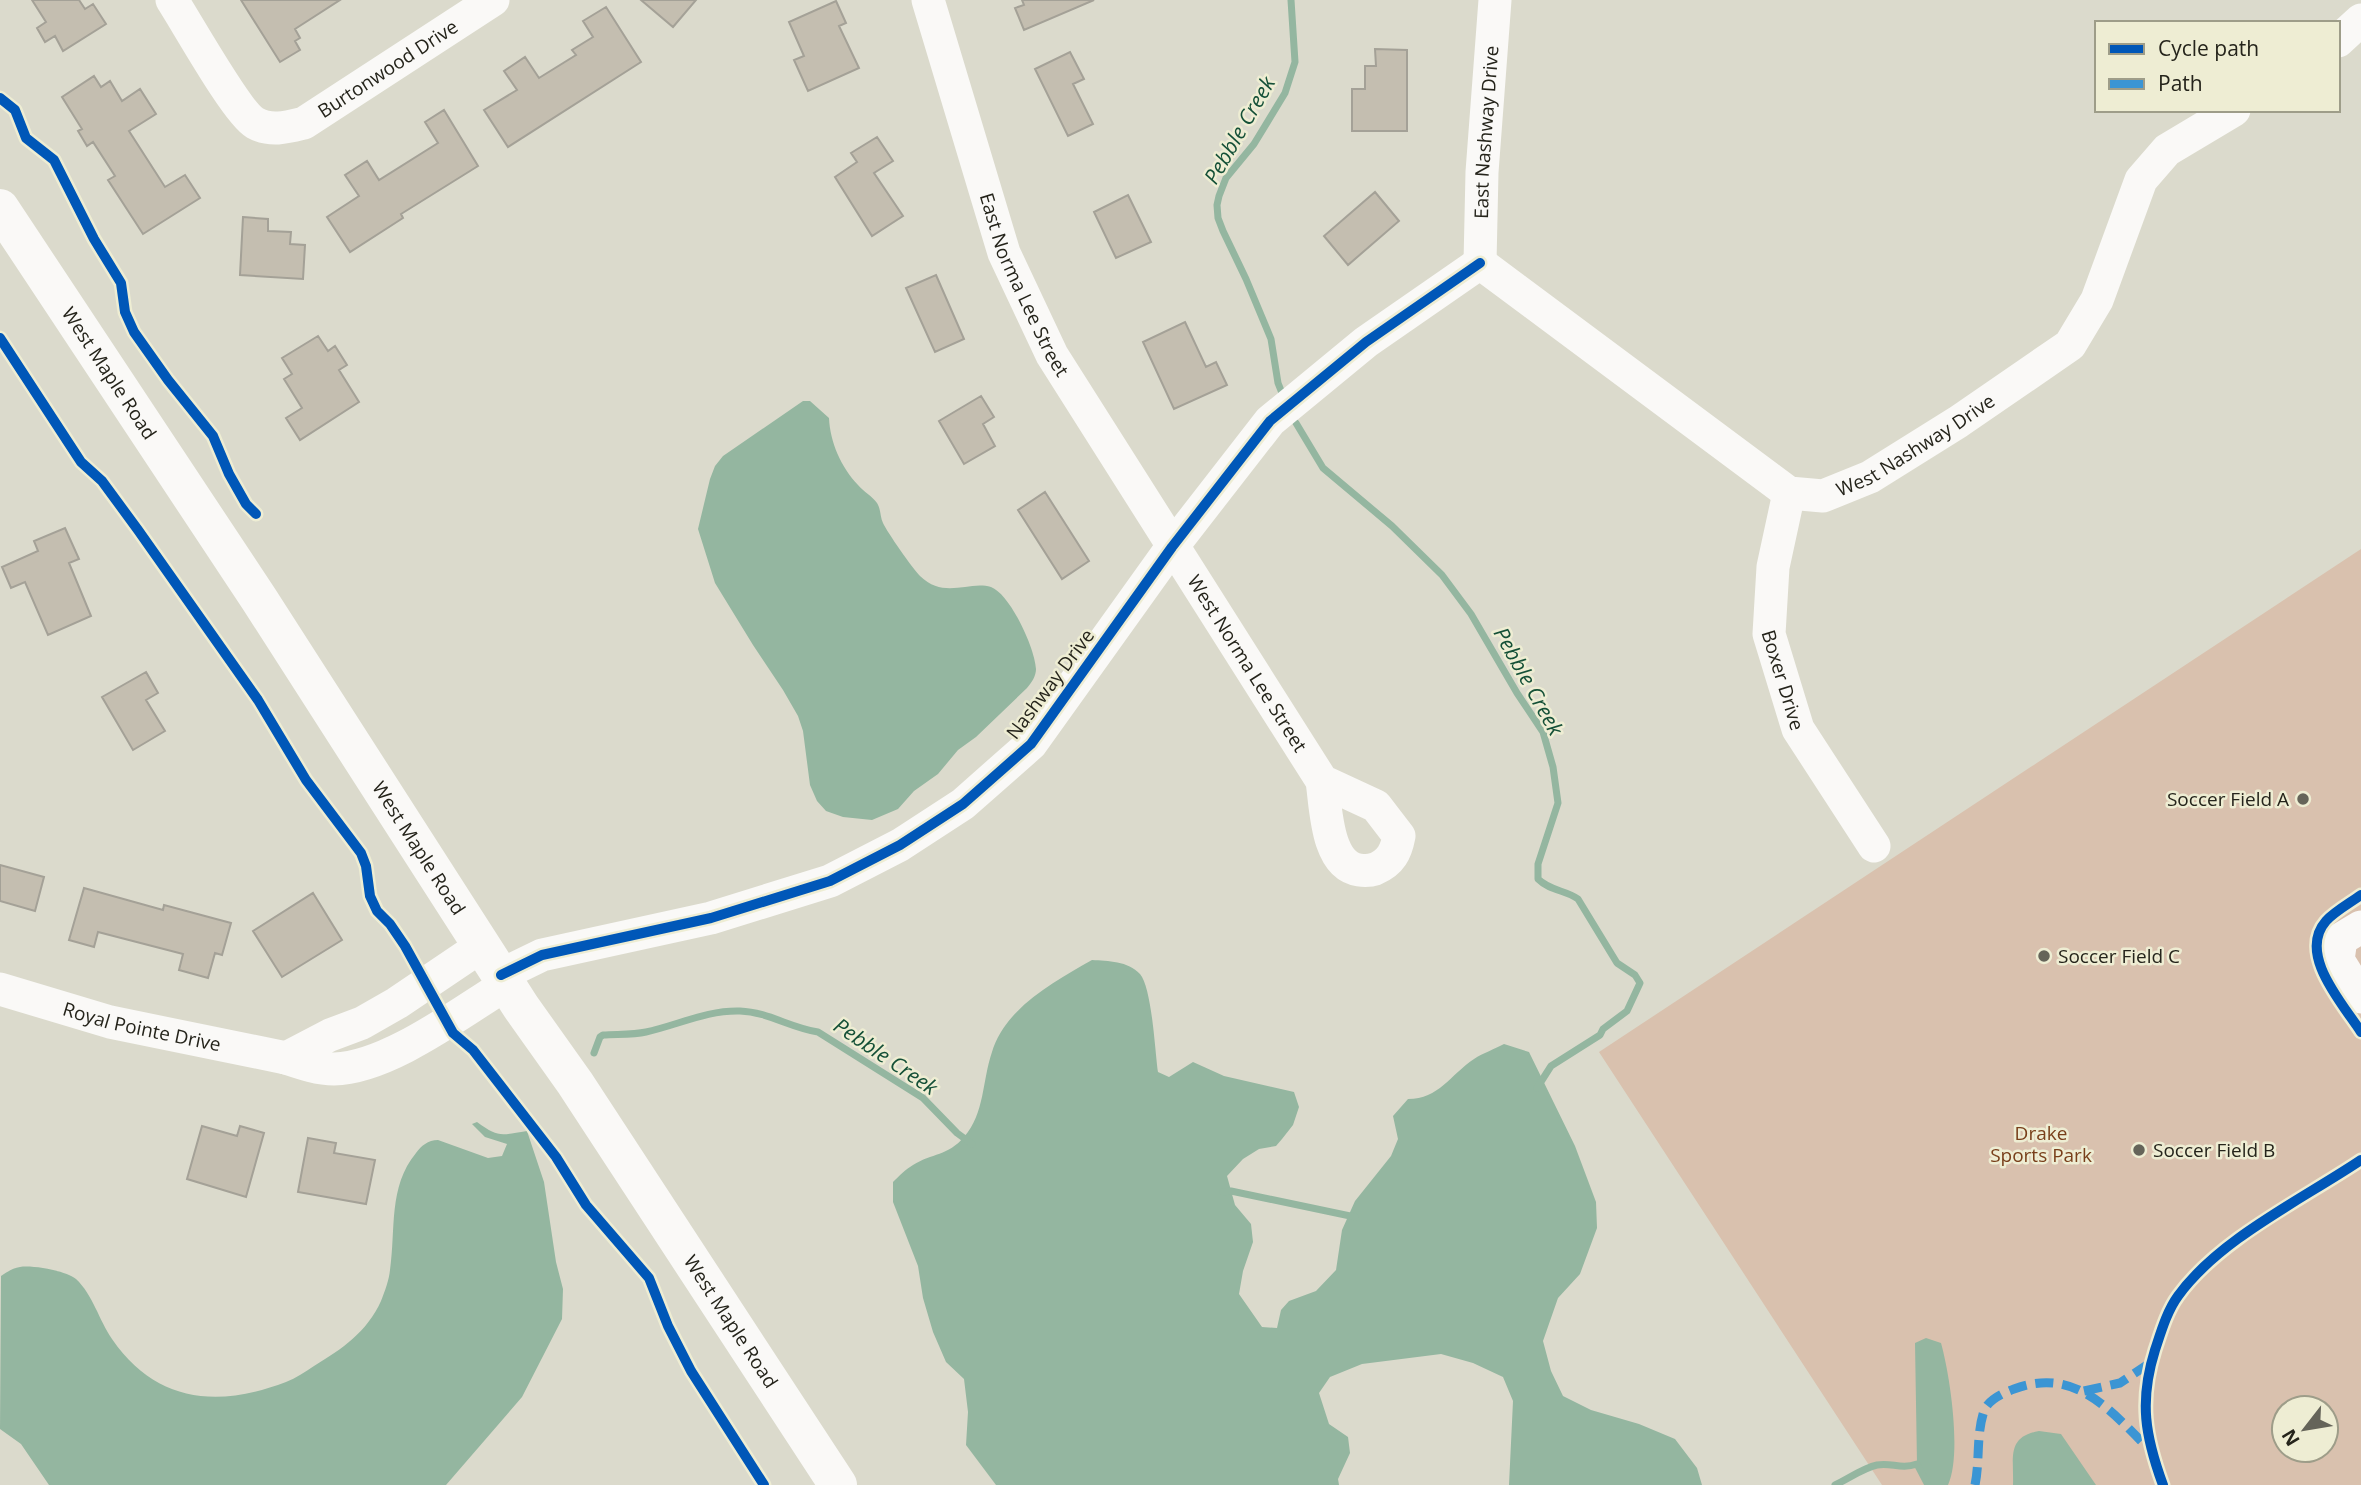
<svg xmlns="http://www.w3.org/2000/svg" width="2361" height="1485" font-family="'Open Sans',sans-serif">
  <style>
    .green { fill: #d9c1ae; fill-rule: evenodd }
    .water { fill: #94b6a0 }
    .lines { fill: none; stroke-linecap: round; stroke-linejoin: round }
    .stream { stroke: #94b6a0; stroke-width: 7 }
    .building { fill: #c4beb0; stroke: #a4a197; stroke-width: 2 }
    .minor { stroke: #faf9f7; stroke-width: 33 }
    .major { stroke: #faf9f7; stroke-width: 38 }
    .quiet { stroke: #3b95d4; stroke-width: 9; stroke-dasharray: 18 9; stroke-linecap: butt }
    .cycleway-casing { stroke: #eeedd3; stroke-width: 15 }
    .cycleway { stroke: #0057b8; stroke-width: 10 }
    .poi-dot { fill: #656459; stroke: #eeedd3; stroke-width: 2.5 }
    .labels { text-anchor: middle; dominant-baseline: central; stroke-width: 5; stroke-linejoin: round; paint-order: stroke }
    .street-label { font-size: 19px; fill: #25241b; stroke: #eeedd3 }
    .poi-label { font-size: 19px; fill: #25241b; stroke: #eeedd3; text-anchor: start }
    .park-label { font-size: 19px; fill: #783f1a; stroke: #eeedd3 }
    .water-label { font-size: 21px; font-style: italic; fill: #145037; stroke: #eeedd3 }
  </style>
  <rect width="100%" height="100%" fill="#dbdacc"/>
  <path class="green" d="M2361,549V1485H1882L1599,1052ZM2284,1408H2326V1450H2284Z"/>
  <path class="water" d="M803,401H810L829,418C830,442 841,467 858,485C864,492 872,496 877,503C881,509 880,517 883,523C887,532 913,569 920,576C945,600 969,580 991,587C1010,594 1035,648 1036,669C1036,676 1032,682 1027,688L976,737L958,750L938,774L914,791L898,809L872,820L843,817L826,811L817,801L810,785L803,731L798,716L783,690L753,645L715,583L698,529L710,479L715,466L723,456Z
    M1092,960C1108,961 1128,961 1140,974C1152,988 1155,1052 1158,1072L1169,1077L1193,1062L1224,1076L1294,1092L1299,1107L1293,1125L1282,1139L1276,1146L1259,1149L1243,1159L1227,1176L1235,1205L1251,1224L1253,1242L1243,1271L1239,1294L1262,1327L1277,1328L1281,1310L1289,1301L1316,1291L1336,1270L1342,1230L1355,1201L1391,1156L1398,1139L1393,1116L1408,1099C1439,1099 1450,1075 1474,1059C1483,1053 1495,1049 1504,1044L1529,1052L1575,1146L1596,1202L1597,1228L1580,1274L1558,1298L1543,1341L1551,1371L1563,1396L1591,1410L1639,1424L1675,1439L1697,1468L1702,1485H1509L1513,1401L1503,1377L1473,1363L1441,1354L1362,1364L1330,1377L1319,1393L1329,1424L1348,1437L1350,1453L1338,1479L1339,1485H996L966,1445L968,1412L964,1379L946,1362L933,1332L923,1298L918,1266L893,1202V1182C899,1176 906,1169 913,1165C932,1153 948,1156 964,1137C985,1113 982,1081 992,1052C1005,1008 1055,981 1092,960Z
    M477,1122C499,1138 500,1135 527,1131L544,1182L556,1262L563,1289L562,1319L522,1397L446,1485H49L21,1444L0,1429L1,1276C7,1272 13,1268 20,1267C33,1265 67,1271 76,1279C93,1295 99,1320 112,1339C156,1403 218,1408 286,1382C296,1378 305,1372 314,1366C342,1349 367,1332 381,1301C385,1291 389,1280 390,1270C396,1229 388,1187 416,1153C421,1146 428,1140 438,1140L488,1158L502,1156L507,1144L485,1137L472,1124Z
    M1926,1338L1941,1343C1950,1375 1962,1455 1948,1485H1928L1917,1464L1915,1343Z
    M2039,1431L2061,1434L2096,1485H2013C2014,1458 2006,1437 2039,1431Z"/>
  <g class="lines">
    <path class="stream" d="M1282,393L1278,383L1271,339L1246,279L1223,231L1218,218L1217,205L1219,196L1226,178L1254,144L1285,93L1295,62L1291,0
      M1296,423L1323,468L1392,526L1442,575L1471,614L1517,693L1543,732L1553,767L1558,803L1538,864V879C1550,891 1566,890 1578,899L1617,963L1635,975L1640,983L1627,1011L1603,1029L1600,1035L1551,1066L1537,1088
      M594,1053L600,1037L603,1035C617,1034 633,1035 646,1032C678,1025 707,1010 740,1011C768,1012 791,1028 818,1032L923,1098L957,1133L972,1144
      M1223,1192L1231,1191L1355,1217
      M1835,1485C1848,1479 1863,1468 1877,1465C1892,1462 1900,1470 1917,1464L1928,1485"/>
  </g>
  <path class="building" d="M32,0H79L85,9L93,4L106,24L63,51L55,36L45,42L37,28L46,22Z
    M241,0H340L295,29L300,38L295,41L300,50L280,62Z
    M641,0H696L673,27Z
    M1022,0H1094L1024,30L1015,8L1024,5Z
    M836,1L846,23L839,26L859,68L808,91L794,60L804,56L789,22Z
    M606,7L641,62L508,147L484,110L517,90L504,71L525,57L539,78L576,55L572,50L593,37L583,21Z
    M1375,49L1407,50V131H1352V89H1365V66H1376Z
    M1070,52L1084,79L1073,84L1093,124L1068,136L1035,69Z
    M94,76L101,87L110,81L122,101L140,89L156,114L129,131L165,187L185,175L200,198L143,234L108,180L115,176L93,142L87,146L78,131L82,129L62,97Z
    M444,110L478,166L401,214L403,218L350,252L327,217L359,196L345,175L367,161L379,180L438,143L425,122Z
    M877,137L893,161L874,173L903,216L872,236L835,177L857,162L851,153Z
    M1375,192L1399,221L1348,265L1324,236Z
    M1128,195L1151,242L1116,258L1094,212Z
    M243,217L268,219V231L291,232L290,244L305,245L303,279L240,275Z
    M936,275L964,339L935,352L906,288Z
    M1185,322L1206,367L1216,362L1227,385L1174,409L1143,342Z
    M318,336L328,351L335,346L347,365L339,370L359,402L300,440L286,418L302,408L284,379L292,374L282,358Z
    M981,396L994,417L983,424L995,446L964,464L939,421Z
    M1045,492L1089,561L1062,579L1018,510Z
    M65,528L79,559L69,563L91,616L48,635L25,582L11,588L2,567L38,551L34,541Z
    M146,672L158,693L146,700L165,731L133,750L102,697Z
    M0,865L44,877L35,911L0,901Z
    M84,888L163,910L164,905L231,923L222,955L215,953L208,978L179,970L183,954L98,932L94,947L69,940Z
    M313,893L342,940L282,977L253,931Z
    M202,1126L237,1136L240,1126L264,1133L246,1197L187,1179Z
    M308,1138L336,1143L334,1153L375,1160L366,1204L298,1192Z"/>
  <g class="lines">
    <g class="minor">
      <path id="s1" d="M172,0C187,23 237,113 255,123C271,132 288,127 304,123L493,0"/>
      <path id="s2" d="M928,0L1004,253L1052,355L1322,781C1326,807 1326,865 1359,870C1366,871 1369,871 1375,869C1391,862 1396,852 1399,836L1376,806L1322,781"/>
      <path d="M2338,41L2361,20"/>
      <path id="s3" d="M1480,263L1789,493L1823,496L1870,477L1958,422L2070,345L2097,300L2141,180L2167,150L2234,110"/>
      <path id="s4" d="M1480,263L1482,172L1495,0"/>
      <path id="s5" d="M1789,493L1773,567L1769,634L1798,729L1874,846"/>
      <path d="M2361,927L2341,939L2338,960L2361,997"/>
      <path d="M483,945L397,1003L362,1023L330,1035L286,1058C301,1063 318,1069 334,1069C388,1068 461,1012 507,984"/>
      <path d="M501,975L542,955L711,918L830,881L900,845L963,804L1031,744L1172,547L1270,421L1366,342L1480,263"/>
      <path id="s6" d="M0,989L110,1022L286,1058"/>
    </g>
    <path class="major" id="s7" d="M0,208L259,599L521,1007L575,1083L838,1485"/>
    <path class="quiet" d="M2084,1391L2120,1383L2150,1363
      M1975,1485C1980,1461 1976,1435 1984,1411C1988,1400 2003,1393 2014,1389C2075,1366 2110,1410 2150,1450"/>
    <g class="cycleway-casing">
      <path id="cycleway" d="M0,98L15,110L26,138L54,160L94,239L121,283L125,312L134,332L168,380L213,436L229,474L246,504L256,514
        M0,338L81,462L102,481L138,530L258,700L306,780L361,853L366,866L370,896L377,911L390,924L405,946L453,1033L473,1050L556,1157L586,1205L649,1278L668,1326L691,1371L764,1485
        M2361,895C2350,903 2335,911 2326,921C2297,954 2343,1004 2361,1032
        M501,975L542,955L711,918L830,881L900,845L963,804L1031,744L1172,547L1270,421L1366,342L1480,263
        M2163,1485C2145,1436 2139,1401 2155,1350C2161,1332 2167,1311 2178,1296C2219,1239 2303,1199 2361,1160"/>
    </g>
    <use href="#cycleway" class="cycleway"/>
  </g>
  <g class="poi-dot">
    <circle cx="2303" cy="799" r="7"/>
    <circle cx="2044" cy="956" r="7"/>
    <circle cx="2139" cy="1150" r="7"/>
  </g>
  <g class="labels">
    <g class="street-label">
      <text stroke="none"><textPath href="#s1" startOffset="299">Burtonwood Drive</textPath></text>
      <text stroke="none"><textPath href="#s4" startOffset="131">East Nashway Drive</textPath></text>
      <text stroke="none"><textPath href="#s2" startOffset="301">East Norma Lee Street</textPath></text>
      <text stroke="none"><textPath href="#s7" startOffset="198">West Maple Road</textPath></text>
      <text stroke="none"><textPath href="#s3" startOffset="525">West Nashway Drive</textPath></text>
      <text stroke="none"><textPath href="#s2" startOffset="742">West Norma Lee Street</textPath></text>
      <text stroke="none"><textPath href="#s5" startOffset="191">Boxer Drive</textPath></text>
      <text transform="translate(1050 684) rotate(-53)">Nashway Drive</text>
      <text stroke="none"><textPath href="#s7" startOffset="765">West Maple Road</textPath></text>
      <text stroke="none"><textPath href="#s6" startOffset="147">Royal Pointe Drive</textPath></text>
      <text stroke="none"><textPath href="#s7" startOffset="1332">West Maple Road</textPath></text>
    </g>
    <g class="poi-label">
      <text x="2289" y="799" text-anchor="end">Soccer Field A</text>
      <text x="2058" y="956">Soccer Field C</text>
      <text x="2153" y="1150">Soccer Field B</text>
    </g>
    <g class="park-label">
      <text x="2041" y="1133">Drake<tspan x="2041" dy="22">Sports Park</tspan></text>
    </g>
    <g class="water-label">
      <text transform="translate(1239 130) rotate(-60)">Pebble Creek</text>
      <text transform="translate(1529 681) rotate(61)">Pebble Creek</text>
      <text transform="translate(886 1056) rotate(34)">Pebble Creek</text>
    </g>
  </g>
  <rect x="2095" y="21" width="245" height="91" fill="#eeedd3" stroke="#9e9d89" stroke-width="2"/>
  <rect x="2109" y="44" width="35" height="10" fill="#0057b8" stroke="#9e9d89" stroke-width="2"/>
  <text x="2158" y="56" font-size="21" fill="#25241b">Cycle path</text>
  <rect x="2109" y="79" width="35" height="10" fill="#3b95d4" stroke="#9e9d89" stroke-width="2"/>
  <text x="2158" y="91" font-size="21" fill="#25241b">Path</text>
  <g transform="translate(2305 1429) rotate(239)"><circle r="33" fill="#eeedd3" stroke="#9e9d89" stroke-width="2"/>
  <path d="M0-5L12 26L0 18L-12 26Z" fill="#656459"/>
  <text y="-10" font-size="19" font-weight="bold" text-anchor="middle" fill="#25241b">N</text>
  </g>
</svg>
